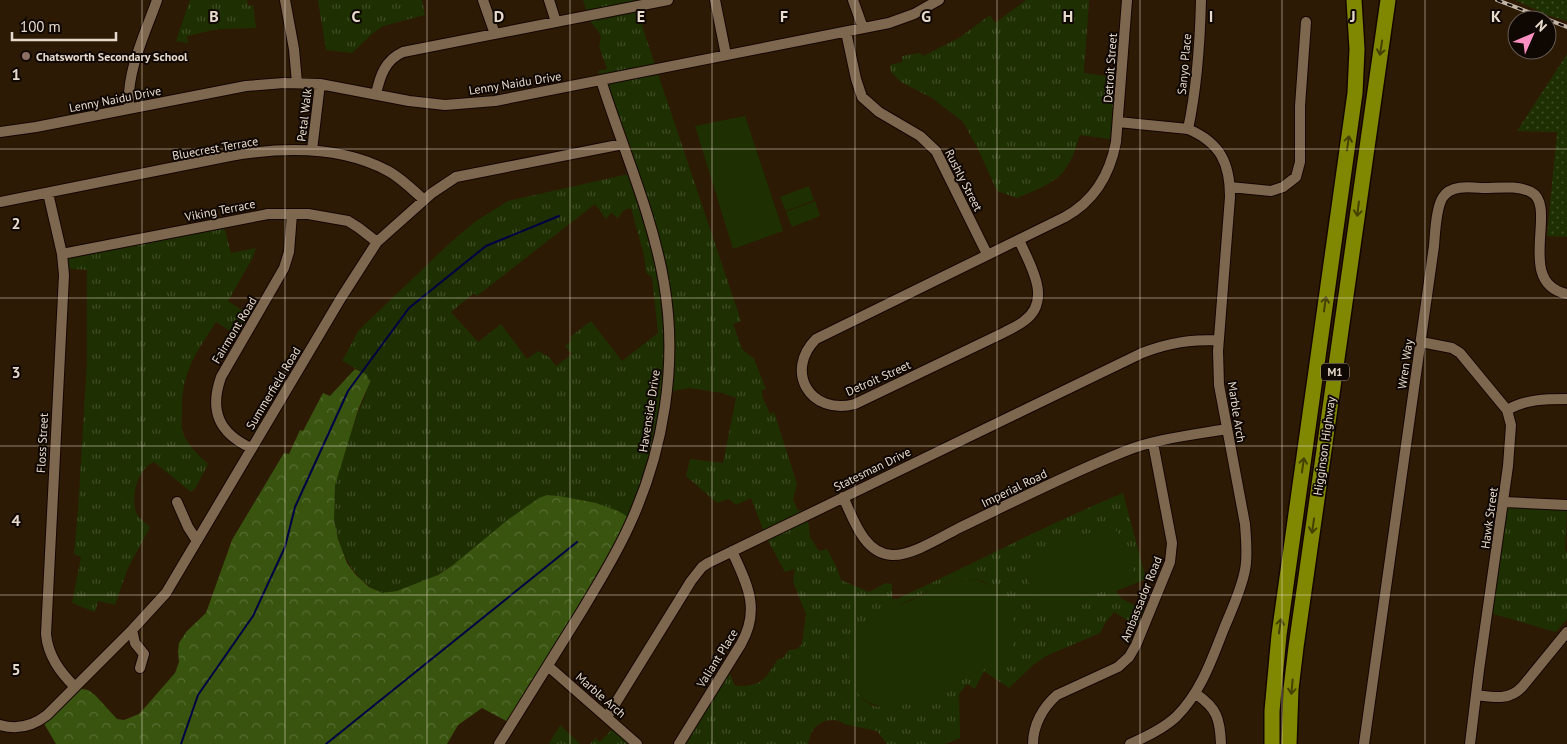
<svg xmlns="http://www.w3.org/2000/svg" width="1567" height="744" font-family="'PT Sans',sans-serif">
  <style>
    .grass { fill: url(#grass-tufts); fill-rule: evenodd }
    .forest { fill: url(#forest-crowns) }
    .park { fill: url(#park-dots) }
    .garden { fill: #1e3001 }
    .lines { fill: none; stroke-linecap: round; stroke-linejoin: round }
    .stream { stroke: #000045; stroke-width: 2 }
    .minor-casing { stroke: #150500; stroke-width: 12 }
    .highway-casing { stroke: #150500; stroke-width: 18 }
    .minor { stroke: #7e674f; stroke-width: 10 }
    .highway { stroke: #808801; stroke-width: 15 }
    .rail-casing { stroke: #c2b4a5; stroke-width: 4 }
    .rail { stroke: #0f0702; stroke-width: 2; stroke-dasharray: 5.5; stroke-linecap: butt }
    .oneway { stroke: #424102 }
    .grid { fill: none; stroke: #e7dacc; stroke-width: 1; stroke-opacity: 0.55 }
    .education-dot { fill: #8d6e63; stroke: #0f0702; stroke-width: 2 }
    .labels { text-anchor: middle; dominant-baseline: central; stroke-width: 4; stroke-linejoin: round; paint-order: stroke }
    .shield { fill: #0f0702; stroke: #a69b8f; stroke-width: 1 }
    .shield-label { font-size: 11px; font-weight: bold; fill: #e7dacc }
    .poi-label { font-size: 12px; font-weight: bold; fill: #e7dacc; stroke: #0f0702; text-anchor: start }
    .street-label { font-size: 12px; fill: #e7dacc; stroke: #0f0702 }
    .grid-label { font-size: 16px; text-anchor: middle; font-weight: bold; fill: #e7dacc; stroke: #0f0702; stroke-width: 4; stroke-linejoin: round; paint-order: stroke }
  </style>
  <defs>
    <pattern id="grass-tufts" width="24" height="20" patternUnits="userSpaceOnUse" patternTransform="scale(1.25)"><rect width="24" height="20" fill="#1e3001"/><path d="M3 7l-1-3M5 7V3M7 7l1-3M15 17l-1-3M17 17v-4M19 17l1-3" fill="none" stroke="#3f4d25"/></pattern>
    <pattern id="forest-crowns" width="20" height="18" patternUnits="userSpaceOnUse" patternTransform="scale(1.25)"><rect width="20" height="18" fill="#39540f"/><path d="M2 6a3 3 0 1 1 6 0M12 15a3 3 0 1 1 6 0" fill="none" stroke="#566c31"/></pattern>
    <pattern id="park-dots" width="8" height="8" patternUnits="userSpaceOnUse" patternTransform="scale(1.25)"><rect width="8" height="8" fill="#1e3001"/><path d="M2 2h.1M6 6h.1" fill="none" stroke="#3f4d25" stroke-width="1.8" stroke-linecap="round"/></pattern>
  </defs>
  <rect width="100%" height="100%" fill="#2d1a04"/>
  <path class="grass" d="M190,0H247L248,6L253,5L256,28L218,29L187,36L188,43L176,41Z
    M318,0H422L425,15L383,26L372,34L352,53L326,50Z
    M583,0H635L646,38L741,321L733,324L742,349L754,359L766,389L762,390V396L770,414L774,412L797,484L793,499L798,511L803,510L808,520L810,537L819,551L827,549L836,566L841,580L869,592L886,583L892,584V599H897C972,564 1046,525 1123,493L1146,579L1116,591L1122,599L1150,612L1143,630L1114,612L1105,623L1100,633L1046,656L1032,666L1009,688L984,671L975,689L967,684L959,694L960,738L945,744H887L877,731L844,724C835,716 817,721 812,732C810,735 809,740 808,744H679L725,670L730,674L735,686C762,687 765,679 778,659L783,658L789,650L797,649L802,644L806,614L793,582L795,569L785,572L765,535L751,498L736,505L729,499L717,503L686,476L690,459L723,463L736,398L722,393L690,388L667,392L633,520L581,500L547,495L453,565C437,576 404,595 383,593C376,592 369,586 364,582C339,559 328,516 335,483C340,461 349,439 356,418C358,409 364,402 366,393C368,388 366,380 366,374L342,361L359,330L451,242L476,221L508,201L633,173L598,71L607,69L599,46L601,38L600,34L590,21ZM595,204L606,219L611,213L618,218L624,210L631,208L644,255L646,273L652,277L658,333L622,361L591,321L570,337L572,340L565,346L572,354L556,366L549,357L538,351L527,359L501,324L478,342L451,312L474,293L477,296ZM971,579L983,581L994,588L1012,615L1015,635L983,670L955,683L878,707L871,705L862,699L893,608L947,582Z
    M1026,0H1089L1084,73L1121,78L1117,140L1080,135C1076,147 1072,161 1064,171C1055,183 1032,192 1017,198L997,191L978,149L963,122L932,98L901,82L891,72L890,65L902,62V56L920,53L923,56L959,38L990,15L995,23Z
    M223,223L231,253L256,248L252,259L228,301L252,317L240,337L216,322C196,353 181,373 182,411C182,417 181,424 182,430C186,444 198,455 208,464L196,487L191,492L154,462C137,468 129,501 138,516C141,520 147,524 150,527L127,570L115,605L98,601L95,612L72,603L81,557L74,554L78,511L87,361V270L64,268L62,254Z
    M1506,503L1567,507L1565,550L1567,552V619L1556,632L1490,613Z
    M560,725L580,744H549Z
    M616,725L637,744H590L595,738L600,742Z"/>
  <path class="forest" d="M355,369L366,374L370,382L358,410L335,485L334,520L338,539L347,563L356,575L369,587L382,593L397,591L438,575L453,565L509,519L539,498L547,495L559,496L596,503L618,511L633,520L512,724L482,708L458,725L447,744H56L42,720L76,688L88,690L95,695L117,719L124,720L139,714L148,704L175,673L179,662L178,651L179,643L187,631L206,613L232,540L284,453L289,454L300,430L303,431L323,393L330,396Z"/>
  <path class="park" d="M1515,0H1567V21L1547,15Z
    M1567,54V237L1547,236L1557,132L1517,131Z"/>
  <path class="garden" d="M745,116L783,231L733,249L695,126Z
    M809,186L814,200L786,211L780,197Z
    M815,201L820,216L792,227L786,212Z
    M1113,523L1136,577L1043,616L1020,562Z
    M971,579C989,582 1002,591 1009,607C1031,657 991,665 955,683C939,690 924,699 907,704C859,719 833,675 858,635C870,614 898,607 918,597C928,592 938,585 949,582C956,580 964,580 971,579Z"/>
  <g class="lines">
    <path class="stream" d="M181,744L198,695L253,616L285,547L295,507L348,391L409,308L486,246L559,216
      M326,744L577,542"/>
    <g class="minor-casing">
      <path id="minor" d="M285,0L294,49L297,83
        M483,0L495,34
        M549,0L556,22
        M715,0L726,55
        M853,0L863,28
        M846,32L856,79L862,97L879,112L920,136L936,151L987,254
        M376,94C380,76 385,60 403,52L668,0
        M129,108C126,72 145,34 157,0
        M1118,122L1188,129C1221,143 1230,164 1230,197L1218,351L1219,385L1245,524C1246,539 1248,555 1245,570C1241,591 1231,611 1223,631C1211,662 1200,693 1176,717C1163,729 1146,737 1130,744
        M1188,129C1197,87 1200,43 1201,0
        M0,132L36,127L246,86L284,83L320,84L409,101L445,105L495,101L889,23L914,14L939,0
        M312,150L320,84
        M1230,187L1271,191L1283,187L1296,177L1300,162V106L1306,22
        M48,193L62,254L64,275L46,634C48,656 60,672 75,687
        M0,202L230,156C282,147 340,145 388,171C401,178 413,190 424,200
        M1019,240C1030,265 1053,300 1024,321C1018,326 1010,329 1003,333L855,404C810,416 784,371 816,339L1065,217C1094,201 1110,174 1116,142L1127,0
        M62,254L268,214H308L348,221L359,228L377,242
        M1421,342L1452,348L1460,353L1507,410L1511,425L1508,466L1479,670L1470,744
        M1507,410C1526,399 1546,399 1567,399
        M251,448C219,433 209,411 221,377L284,268L289,252L292,214
        M843,497C853,518 864,554 892,555C912,556 943,536 961,527C1015,501 1068,474 1123,452C1154,439 1193,435 1227,429
        M177,502L188,527L197,541
        M1504,502L1567,505
        M132,630L135,643L144,654L140,668
        M548,666L637,744
        M1196,694C1217,708 1220,719 1221,744
        M1476,695C1493,697 1509,701 1522,687L1567,632
        M607,717L691,581L702,567L708,563L1142,353C1171,342 1189,340 1219,340
        M0,725C17,730 33,726 47,715L132,630L166,593L341,298L377,242L432,193L456,177L623,144
        M499,744C527,699 555,654 583,609C599,582 616,555 629,526C664,451 678,364 664,283C652,213 622,147 601,80
        M679,744L741,644C761,609 747,584 732,551
        M1033,744C1033,725 1043,707 1057,695L1118,667L1129,657L1136,645L1170,562L1172,543L1153,443
        M1364,744L1434,246C1435,234 1436,207 1443,197C1451,185 1469,187 1482,188C1497,188 1518,185 1531,192C1559,206 1514,283 1567,294"/>
    </g>
    <g class="highway-casing">
      <path id="highway" d="M1272,744V711L1279,635L1355,93L1357,49L1354,0
        M1289,744L1291,689L1296,647L1388,0"/>
    </g>
    <use href="#minor" class="minor"/>
    <use href="#highway" class="highway"/>
    <g class="rail-casing">
      <path id="rail" d="M1497,0L1567,27"/>
    </g>
    <use href="#rail" class="rail"/>
  </g>
  <defs><path id="oneway-shaft" d="M-6 0H5M1.5-3L5.5 0L1.5 3" fill="none" stroke-width="1.6" stroke-linecap="round" stroke-linejoin="round" transform="scale(1.25)"/></defs>
  <g class="oneway">
    <use href="#oneway-shaft" transform="translate(1381 48) rotate(99)"/>
    <use href="#oneway-shaft" transform="translate(1348 143) rotate(-82)"/>
    <use href="#oneway-shaft" transform="translate(1358 209) rotate(97)"/>
    <use href="#oneway-shaft" transform="translate(1325 304) rotate(-82)"/>
    <use href="#oneway-shaft" transform="translate(1303 465) rotate(-82)"/>
    <use href="#oneway-shaft" transform="translate(1313 526) rotate(98)"/>
    <use href="#oneway-shaft" transform="translate(1280 626) rotate(-82)"/>
    <use href="#oneway-shaft" transform="translate(1292 687) rotate(95)"/>
  </g>
  <path class="grid" d="M142,0V744M285,0V744M427,0V744M570,0V744M712,0V744M855,0V744M997,0V744M1140,0V744M1282,0V744M1425,0V744M0,149H1567M0,298H1567M0,446H1567M0,595H1567"/>
  <circle class="education-dot" cx="26" cy="56" r="5"/>
  <g class="labels">
    <rect class="shield" x="1321" y="363.5" width="28" height="17" rx="4"/>
    <g class="shield-label">
      <text x="1335" y="372">M1</text>
    </g>
    <g class="poi-label">
      <text x="36" y="56">Chatsworth Secondary School</text>
    </g>
    <g class="street-label">
      <text transform="translate(1184 64) rotate(-85)">Sanyo Place</text>
      <text transform="translate(1110 68) rotate(-86)">Detroit Street</text>
      <text transform="translate(515 83) rotate(-9)">Lenny Naidu Drive</text>
      <text transform="translate(115 99) rotate(-11)">Lenny Naidu Drive</text>
      <text transform="translate(304 115) rotate(-83)">Petal Walk</text>
      <text transform="translate(215 148) rotate(-10)">Bluecrest Terrace</text>
      <text transform="translate(964 180) rotate(63)">Rushly Street</text>
      <text transform="translate(220 210) rotate(-11)">Viking Terrace</text>
      <text transform="translate(234 330) rotate(-59)">Fairmont Road</text>
      <text transform="translate(1405 364) rotate(-82)">Wren Way</text>
      <text transform="translate(878 378) rotate(-24)">Detroit Street</text>
      <text transform="translate(273 388) rotate(-59)">Summerfield Road</text>
      <text transform="translate(649 411) rotate(-81)">Havenside Drive</text>
      <text transform="translate(1237 412) rotate(81)">Marble Arch</text>
      <text transform="translate(42 443) rotate(-87)">Floss Street</text>
      <text transform="translate(1324 446) rotate(-82)">Higginson Highway</text>
      <text transform="translate(872 469) rotate(-26)">Statesman Drive</text>
      <text transform="translate(1014 488) rotate(-26)">Imperial Road</text>
      <text transform="translate(1489 518) rotate(-82)">Hawk Street</text>
      <text transform="translate(1141 599) rotate(-68)">Ambassador Road</text>
      <text transform="translate(717 658) rotate(-58)">Valiant Place</text>
      <text transform="translate(601 695) rotate(41)">Marble Arch</text>
    </g>
  </g>
  <g class="grid-label">
    <text x="214" y="22">B</text>
    <text x="356" y="22">C</text>
    <text x="499" y="22">D</text>
    <text x="641" y="22">E</text>
    <text x="784" y="22">F</text>
    <text x="926" y="22">G</text>
    <text x="1068" y="22">H</text>
    <text x="1211" y="22">I</text>
    <text x="1353" y="22">J</text>
    <text x="1496" y="22">K</text>
    <text x="16" y="80">1</text>
    <text x="16" y="229">2</text>
    <text x="16" y="378">3</text>
    <text x="16" y="526">4</text>
    <text x="16" y="675">5</text>
  </g>
  <g transform="translate(1532 35) rotate(45)"><circle r="24" fill="#0f0702" stroke="#655b53"/>
  <path d="M0-4L9 19L0 12L-9 19Z" fill="#fc8fc2"/>
  <text y="-8" font-size="14" font-weight="bold" text-anchor="middle" fill="#e7dacc">N</text>
  </g>
  <path d="M12 32v8h104v-8" fill="none" stroke="#e7dacc" stroke-width="2.5"/>
  <text x="20" y="32" font-size="15" fill="#e7dacc" stroke="#0f0702" stroke-width="4" paint-order="stroke">100 m</text>
</svg>
